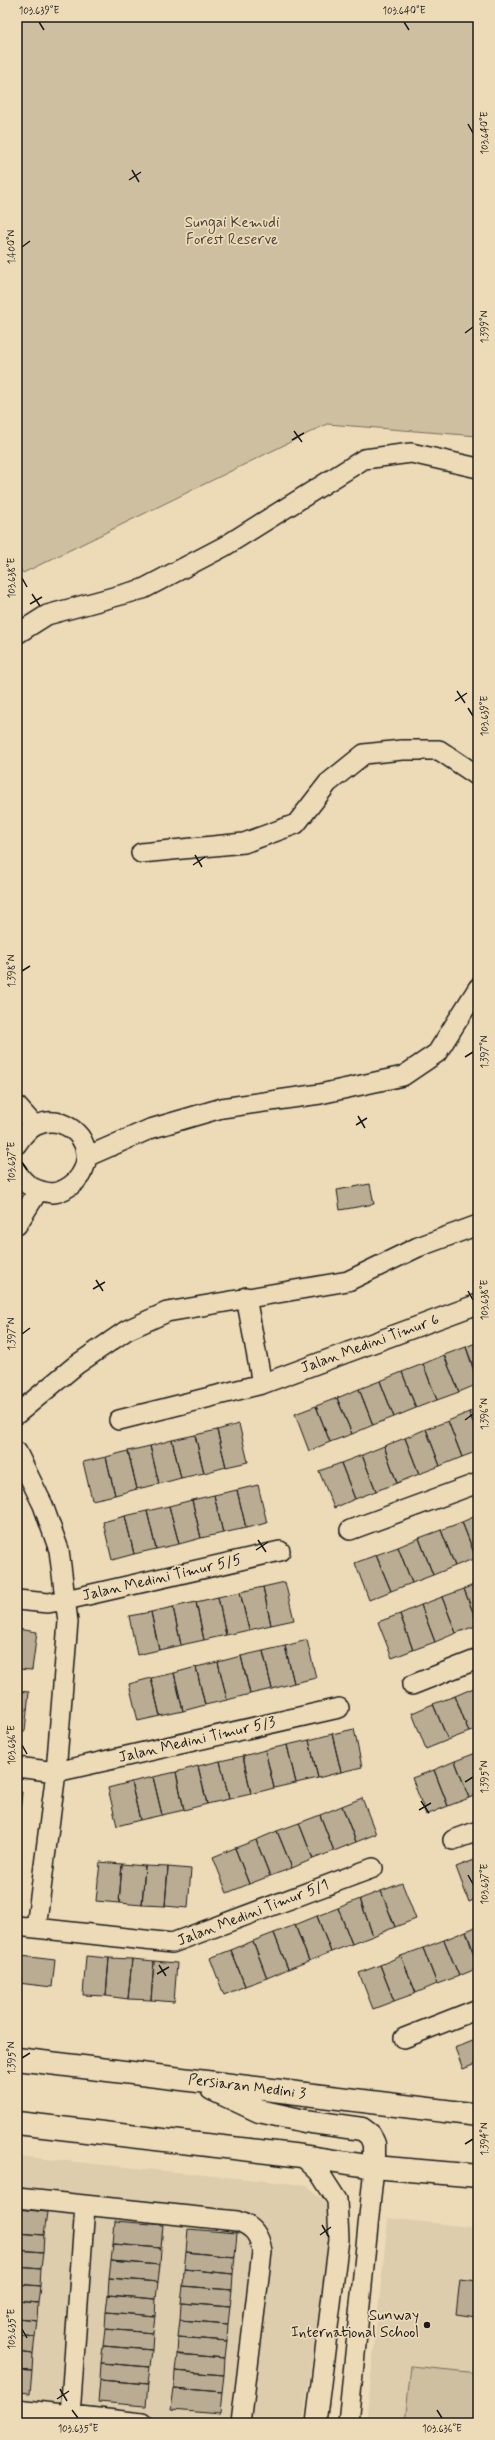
<svg xmlns="http://www.w3.org/2000/svg" width="495" height="2440" font-family="Mynerve,sans-serif">
  <style>
    .built { fill: #ddcdad }
    .green { fill: #cfbfa1; stroke: #766e5e }
    .building { fill: #b9ac92; stroke: #1c1c1c }
    .lines { fill: none; stroke-linecap: round; stroke-linejoin: round }
    .street-casing { stroke: #1c1c1c; stroke-width: 22 }
    .secondary-casing { stroke: #1c1c1c; stroke-width: 25 }
    .street { stroke: #eddbb8; stroke-width: 19 }
    .secondary { stroke: #eddbb8; stroke-width: 22 }
    .ticks { fill: none; stroke: #1c1c1c; stroke-width: 1.5 }
    .poi-dot { fill: #1c1c1c; stroke: #eddbb8; stroke-width: 1.5 }
    .labels { text-anchor: middle; dominant-baseline: central; stroke-width: 3.5; stroke-linejoin: round; paint-order: stroke }
    .park-label { font-size: 15px; fill: #49453d; stroke: #eddbb8 }
    .street-label { font-size: 15px; fill: #1c1c1c; stroke: #eddbb8 }
    .poi-label { font-size: 15px; fill: #1c1c1c; stroke: #eddbb8; text-anchor: end }
    .neatline { fill: none; stroke: #1c1c1c; stroke-width: 1.5 }
    .ticks-label { font-size: 10px; text-anchor: middle; fill: #1c1c1c }
  </style>
  <rect width="100%" height="100%" fill="#eddbb8"/>
  <filter id="ink" filterUnits="userSpaceOnUse"><feTurbulence type="fractalNoise" baseFrequency=".025" numOctaves="2"/><feDisplacementMap in="SourceGraphic" scale="8" xChannelSelector="R" yChannelSelector="G"/><feConvolveMatrix kernelMatrix="1 2 1 2 8 2 1 2 1" color-interpolation-filters="sRGB"/></filter>
  <g filter="url(#ink)">
    <path class="built" d="M17,2156L307,2185L323,2200L332,2218L303,2423H17Z
      M388,2218L478,2228V2423H366Z"/>
    <path class="green" d="M17,17H478V436L327,424L23,573L17,564Z
      M411,2366L478,2373V2423H405Z"/>
    <path class="building" d="M370,1184L374,1204L340,1210L337,1190Z
      M478,1342V1379L466,1347Z
      M466,1347L478,1384L459,1392L444,1355Z
      M444,1355L459,1392L437,1400L423,1364Z
      M423,1364L437,1400L416,1408L402,1372Z
      M402,1372L416,1408L394,1417L380,1381Z
      M380,1381L394,1417L373,1425L359,1389Z
      M359,1389L373,1425L352,1434L337,1398Z
      M337,1398L352,1434L330,1442L316,1406Z
      M316,1406L330,1442L309,1451L295,1414Z
      M478,1409V1436L469,1412Z
      M469,1412L478,1436V1451L462,1457L448,1421Z
      M448,1421L462,1457L440,1466L426,1429Z
      M239,1424L248,1462L226,1467L217,1430Z
      M426,1429L440,1466L419,1474L405,1438Z
      M217,1430L226,1467L204,1473L195,1435Z
      M195,1435L204,1473L181,1478L172,1440Z
      M405,1438L419,1474L397,1483L384,1446Z
      M172,1440L181,1478L159,1484L150,1446Z
      M150,1446L159,1484L137,1489L128,1451Z
      M384,1446L397,1483L376,1491L362,1455Z
      M128,1451L137,1489L115,1495L106,1457Z
      M362,1455L376,1491L355,1499L341,1463Z
      M106,1457L115,1495L92,1500L83,1462Z
      M341,1463L355,1499L334,1508L319,1471Z
      M258,1485L267,1523L246,1528L237,1490Z
      M237,1490L246,1528L223,1533L214,1495Z
      M214,1495L223,1533L201,1538L192,1500Z
      M192,1500L201,1538L179,1544L169,1506Z
      M169,1506L179,1544L156,1549L147,1511Z
      M147,1511L156,1549L134,1554L125,1516Z
      M478,1515V1557L476,1558L462,1522Z
      M125,1516L134,1554L112,1560L103,1522Z
      M462,1522L476,1558L455,1566L441,1530Z
      M441,1530L455,1566L433,1575L419,1538Z
      M419,1538L433,1575L412,1583L398,1547Z
      M398,1547L412,1583L391,1591L376,1555Z
      M376,1555L391,1591L369,1600L355,1563Z
      M285,1582L294,1620L271,1625L263,1587Z
      M478,1583V1625L464,1589Z
      M263,1587L271,1625L249,1630L240,1592Z
      M464,1589L478,1625L456,1633L442,1597Z
      M240,1592L249,1630L226,1635L218,1597Z
      M218,1597L226,1635L204,1640L196,1602Z
      M442,1597L456,1633L435,1642L421,1605Z
      M196,1602L204,1640L181,1645L173,1607Z
      M421,1605L435,1642L413,1650L400,1614Z
      M173,1607L181,1645L159,1650L151,1612Z
      M151,1612L159,1650L137,1655L129,1616Z
      M400,1614L413,1650L392,1658L378,1622Z
      M17,1629L37,1632L32,1670L17,1669Z
      M307,1640L316,1678L294,1683L285,1646Z
      M285,1646L294,1683L272,1689L263,1651Z
      M263,1651L272,1689L250,1694L241,1656Z
      M241,1656L250,1694L227,1700L218,1662Z
      M218,1662L227,1700L205,1705L196,1667Z
      M196,1667L205,1705L183,1711L174,1673Z
      M174,1673L183,1711L160,1716L151,1678Z
      M151,1678L160,1716L138,1721L129,1684Z
      M476,1687L478,1729L469,1732L455,1696Z
      M17,1691L29,1692L25,1731L17,1730Z
      M455,1696L469,1732L448,1740L433,1704Z
      M433,1704L448,1740L426,1749L412,1713Z
      M354,1729L362,1767L341,1772L332,1734Z
      M332,1734L341,1772L318,1778L309,1740Z
      M309,1740L318,1778L296,1783L287,1745Z
      M287,1745L296,1783L274,1788L265,1750Z
      M265,1750L274,1788L251,1794L243,1756Z
      M476,1753L478,1794L469,1798L455,1761Z
      M243,1756L251,1794L229,1799L220,1761Z
      M220,1761L229,1799L207,1804L198,1766Z
      M455,1761L469,1798L448,1806L434,1770Z
      M198,1766L207,1804L184,1810L176,1772Z
      M434,1770L448,1806L426,1815L412,1778Z
      M176,1772L184,1810L162,1815L153,1777Z
      M153,1777L162,1815L140,1820L131,1782Z
      M131,1782L140,1820L117,1826L108,1788Z
      M17,1791L22,1792L18,1831H17Z
      M362,1798L376,1834L356,1842L342,1806Z
      M342,1806L356,1842L334,1851L320,1815Z
      M320,1815L334,1851L313,1859L299,1823Z
      M299,1823L313,1859L292,1868L277,1831Z
      M277,1831L292,1868L270,1876L256,1840Z
      M256,1840L270,1876L249,1884L235,1848Z
      M235,1848L249,1884L227,1893L213,1857Z
      M477,1859L478,1898L469,1902L456,1867Z
      M100,1862L122,1864L119,1903L96,1901Z
      M122,1864L145,1866L142,1905L119,1903Z
      M145,1866L168,1867L165,1906L142,1905Z
      M168,1867L191,1869L188,1908L165,1906Z
      M402,1883L416,1919L395,1927L381,1891Z
      M381,1891L395,1927L373,1936L360,1899Z
      M360,1899L373,1936L352,1944L338,1908Z
      M338,1908L352,1944L331,1952L317,1916Z
      M317,1916L331,1952L309,1961L295,1925Z
      M295,1925L309,1961L288,1969L274,1933Z
      M478,1926V1963L466,1931Z
      M466,1931L478,1968L459,1976L444,1940Z
      M274,1933L288,1969L267,1978L253,1941Z
      M444,1940L459,1976L437,1984L423,1948Z
      M253,1941L267,1978L245,1986L231,1950Z
      M423,1948L437,1984L416,1993L401,1956Z
      M231,1950L245,1986L224,1995L210,1958Z
      M21,1956L55,1960L52,1987L18,1983Z
      M86,1956L109,1958L106,1996L83,1995Z
      M401,1956L416,1993L394,2001L380,1965Z
      M109,1958L132,1959L128,1999L106,1996Z
      M132,1959L154,1961L151,2000L128,1999Z
      M154,1961L177,1963L174,2002L151,2000Z
      M380,1965L394,2001L373,2009L359,1973Z
      M478,2039V2063L463,2069L455,2048Z
      M17,2209L47,2212L44,2235L17,2233Z
      M115,2221L163,2225L161,2248L113,2244Z
      M188,2229L237,2233L235,2257L186,2252Z
      M17,2233L44,2235L43,2252L17,2250Z
      M113,2244L161,2248L160,2265L111,2261Z
      M17,2250L43,2252L41,2269L17,2267Z
      M186,2252L235,2257L233,2274L184,2269Z
      M111,2261L160,2265L158,2282L109,2278Z
      M17,2267L41,2269L40,2286L17,2284Z
      M184,2269L233,2274L232,2290L183,2286Z
      M109,2278L158,2282L156,2299L108,2295Z
      M460,2279L478,2281L476,2317L456,2314Z
      M17,2284L40,2286L38,2303L17,2301Z
      M183,2286L232,2290L230,2307L181,2303Z
      M108,2295L156,2299L155,2316L106,2312Z
      M17,2301L38,2303L37,2320L17,2318Z
      M181,2303L230,2307L228,2324L180,2320Z
      M106,2312L155,2316L153,2333L105,2329Z
      M17,2318L37,2320L35,2337L17,2335Z
      M180,2320L228,2324L227,2341L178,2337Z
      M105,2329L153,2333L152,2350L103,2346Z
      M17,2335L35,2337L33,2354L17,2352Z
      M178,2337L227,2341L225,2358L177,2354Z
      M103,2346L152,2350L150,2367L101,2363Z
      M17,2352L33,2354L32,2371L17,2370Z
      M177,2354L225,2358L224,2375L175,2371Z
      M101,2363L150,2367L148,2384L100,2380Z
      M17,2370L32,2371L30,2393L17,2392Z
      M175,2371L224,2375L222,2392L174,2388Z
      M100,2380L148,2384L146,2406L98,2402Z
      M174,2388L222,2392L220,2414L171,2410Z"/>
    <g class="lines">
      <g class="street-casing">
        <path id="street" d="M17,634L47,615L143,589L225,546L364,459L411,453L478,468
          M141,853L244,843L296,824L328,783L364,754L402,750H439L478,776
          M17,1106L34,1125
          M17,1144C47,1093 111,1141 76,1181C70,1187 60,1193 52,1193C36,1191 25,1186 17,1172
          M86,1157L150,1129L222,1108L320,1094L403,1076L437,1053L478,988
          M17,1225L38,1191
          M246,1297L262,1384
          M17,1414L76,1365L127,1330L167,1312L348,1281L418,1247L478,1225
          M119,1420L262,1384L478,1304
          M17,1452L43,1505L59,1550L68,1622L56,1772L36,1928
          M350,1530L478,1483
          M17,1600L48,1603L66,1600L280,1551
          M412,1685L478,1659
          M17,1767L56,1772L339,1708
          M453,1840L478,1831
          M17,1926L172,1943L373,1868
          M404,2038L478,2009
          M302,2156L319,2172L337,2200L339,2239L316,2423
          M17,2198L237,2221C253,2226 260,2235 262,2252L241,2423
          M17,2409L142,2423
          M70,2415L85,2206
          M348,2423L374,2167"/>
      </g>
      <g class="secondary-casing">
        <path id="secondary" d="M17,2059L478,2115
          M212,2089L259,2111L305,2121L362,2129L370,2135L374,2144V2167
          M17,2123L302,2156L374,2167L478,2176"/>
      </g>
      <use href="#street" class="street"/>
      <use href="#secondary" class="secondary"/>
    </g>
  </g>
  <path class="ticks" d="M39,22L44,30M404,22L409,30M468,124L473,133M132,170L139,182M129,180L141,172M22,247L30,241M465,333L473,327M294,431L302,442M292,440L304,433M22,578L27,587M32,594L40,606M30,604L42,597M457,691L465,703M455,701L467,693M468,708L473,716M195,855L202,867M193,865L205,857M22,971L30,966M465,1057L473,1052M358,1116L365,1128M356,1125L367,1118M22,1162L27,1170M96,1280L103,1291M93,1289L105,1282M468,1291L473,1300M22,1334L30,1328M465,1420L473,1414M258,1540L266,1552M256,1550L268,1542M22,1745L27,1754M465,1782L473,1777M421,1801L429,1813M419,1810L431,1803M468,1875L473,1884M159,1965L166,1976M157,1974L169,1967M22,2058L30,2053M465,2144L473,2139M322,2225L329,2237M320,2235L331,2227M22,2329L27,2338M60,2389L67,2401M57,2399L69,2391M72,2410L78,2418M437,2410L442,2418"/>
  <circle class="poi-dot" cx="427" cy="2325" r="4"/>
  <g class="labels">
    <g class="park-label">
      <text x="232" y="223">Sungai Kemudi<tspan x="232" dy="17">Forest Reserve</tspan></text>
    </g>
    <g class="street-label">
      <text transform="translate(370 1344) rotate(-20)">Jalan Medini Timur 6</text>
      <text transform="translate(162 1578) rotate(-13)">Jalan Medini Timur 5/5</text>
      <text transform="translate(197 1740) rotate(-13)">Jalan Medini Timur 5/3</text>
      <text transform="translate(253 1913) rotate(-21)">Jalan Medini Timur 5/1</text>
      <text transform="translate(247 2087) rotate(7)">Persiaran Medini 3</text>
    </g>
    <g class="poi-label">
      <text x="419" y="2316">Sunway<tspan x="419" dy="17">International School</tspan></text>
    </g>
  </g>
  <rect width="495" height="2440" fill="none" stroke="#eddbb8" stroke-width="44"/>
  <rect x="22" y="22" width="451" height="2396" class="neatline"/>
  <g class="ticks-label">
    <text x="39" y="14">103.639°E</text>
    <text x="404" y="14">103.640°E</text>
    <text transform="translate(484 133) rotate(-90)" y="4">103.640°E</text>
    <text transform="translate(11 247) rotate(-90)" y="4">1.400°N</text>
    <text transform="translate(484 327) rotate(-90)" y="4">1.399°N</text>
    <text transform="translate(11 578) rotate(-90)" y="4">103.638°E</text>
    <text transform="translate(484 716) rotate(-90)" y="4">103.639°E</text>
    <text transform="translate(11 971) rotate(-90)" y="4">1.398°N</text>
    <text transform="translate(484 1052) rotate(-90)" y="4">1.397°N</text>
    <text transform="translate(11 1162) rotate(-90)" y="4">103.637°E</text>
    <text transform="translate(484 1300) rotate(-90)" y="4">103.638°E</text>
    <text transform="translate(11 1334) rotate(-90)" y="4">1.397°N</text>
    <text transform="translate(484 1414) rotate(-90)" y="4">1.396°N</text>
    <text transform="translate(11 1745) rotate(-90)" y="4">103.636°E</text>
    <text transform="translate(484 1777) rotate(-90)" y="4">1.395°N</text>
    <text transform="translate(484 1884) rotate(-90)" y="4">103.637°E</text>
    <text transform="translate(11 2058) rotate(-90)" y="4">1.395°N</text>
    <text transform="translate(484 2139) rotate(-90)" y="4">1.394°N</text>
    <text transform="translate(11 2329) rotate(-90)" y="4">103.635°E</text>
    <text x="78" y="2432">103.635°E</text>
    <text x="442" y="2432">103.636°E</text>
  </g>
</svg>
